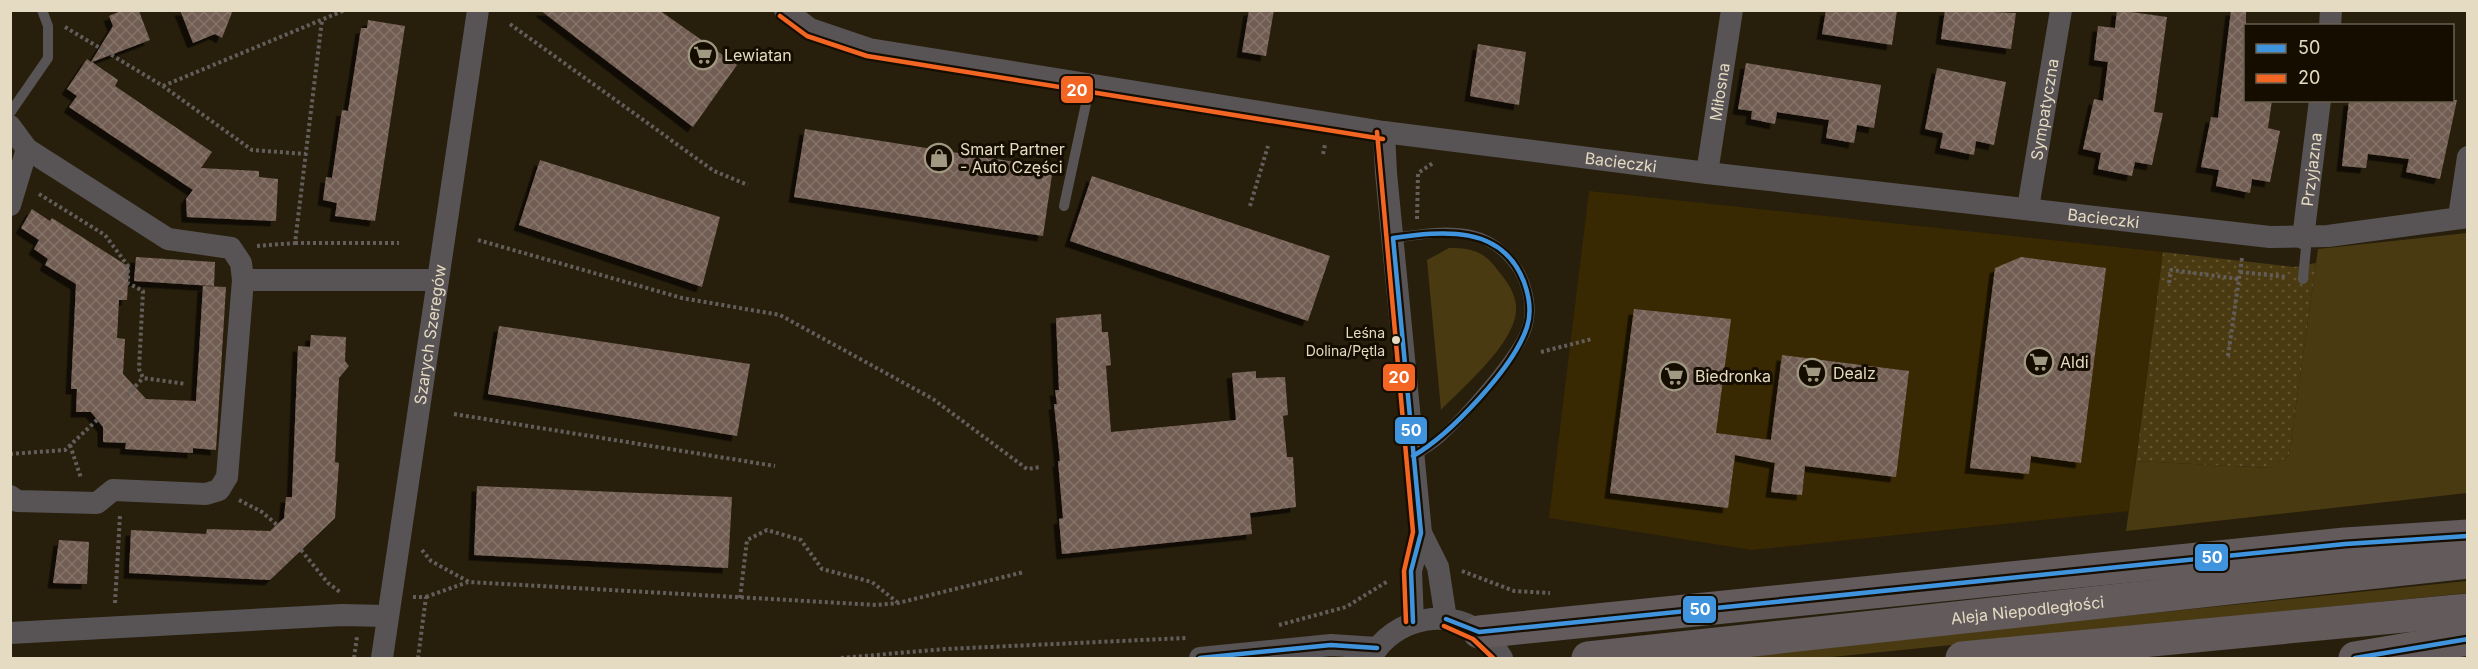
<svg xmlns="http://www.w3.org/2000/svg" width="2478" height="669" font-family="Inter,sans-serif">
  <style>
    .built { fill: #392902 }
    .grass { fill: #4a3a12 }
    .park { fill: url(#park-dots) }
    .building { fill: url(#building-cross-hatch); filter: url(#shadow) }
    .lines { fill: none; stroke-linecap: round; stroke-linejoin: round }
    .path { stroke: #635e5b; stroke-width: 4; stroke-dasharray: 3 3; stroke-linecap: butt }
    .service { stroke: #585354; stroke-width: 10 }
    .minor { stroke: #585354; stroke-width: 22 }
    .primary { stroke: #625a5b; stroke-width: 33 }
    .bus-1-casing { stroke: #150d00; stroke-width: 9 }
    .bus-2-casing { stroke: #150d00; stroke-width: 9 }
    .bus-1 { stroke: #4094de; stroke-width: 4.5 }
    .bus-2 { stroke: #f26522; stroke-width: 4.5 }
    .bus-dot { fill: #e5dac2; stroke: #150d00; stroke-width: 2 }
    .labels { text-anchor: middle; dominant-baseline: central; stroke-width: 6; stroke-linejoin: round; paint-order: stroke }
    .bus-label { font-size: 14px; fill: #e5dac2; stroke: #150d00; text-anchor: end }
    .poi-label { font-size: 16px; fill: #e5dac2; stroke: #150d00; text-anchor: start }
    .street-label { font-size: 16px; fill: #e5dac2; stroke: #150d00 }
    .line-badge { stroke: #150d00; stroke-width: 2 }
    .badge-label { font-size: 16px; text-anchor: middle; font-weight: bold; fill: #fff }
  </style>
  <defs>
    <pattern id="park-dots" width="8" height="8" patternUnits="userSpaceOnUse" patternTransform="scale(1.5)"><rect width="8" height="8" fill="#4a3a12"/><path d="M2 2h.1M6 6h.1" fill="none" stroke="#645633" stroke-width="1.8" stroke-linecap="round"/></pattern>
    <pattern id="building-cross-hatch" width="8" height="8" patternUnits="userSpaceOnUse" patternTransform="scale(1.5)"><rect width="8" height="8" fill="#715d52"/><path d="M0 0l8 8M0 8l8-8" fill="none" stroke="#857469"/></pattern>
    <filter id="shadow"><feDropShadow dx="-5.5" dy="5.5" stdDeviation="0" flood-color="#0009"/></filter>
  </defs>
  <rect width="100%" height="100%" fill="#271f0c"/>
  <path class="built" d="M1589,191L2163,252L2129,511L1752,550L1549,518Z"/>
  <path class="grass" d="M2467,233V493L2126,531L2136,461L2271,468L2289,455L2318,249Z
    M1449,248C1474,248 1485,252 1500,273C1508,283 1515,293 1516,306C1519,340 1464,386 1441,410L1427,260Z
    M2467,581V593L1822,658H1713Z"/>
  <path class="park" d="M2163,252L2294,267L2316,263L2289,455L2271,468L2136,461Z"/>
  <path class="building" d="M123,10L139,11L150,40L92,62L118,80L115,86L212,152L201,168L259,171V177L278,179L276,221L187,217L186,199L193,190L69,107L77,96L67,89L87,59L91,62L113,26L109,16Z
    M180,10H233L222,38L215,34L193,43Z
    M540,10H659L737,65L693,127Z
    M1249,10H1274L1266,56L1242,52Z
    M1826,10H1897L1892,45L1822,34Z
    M1945,10L2016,13L2011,49L1941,39Z
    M2117,10L2167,17L2154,112L2163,113L2152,165L2135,162L2132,176L2098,169L2101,153L2083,149L2094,99L2103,101L2108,62L2094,60L2098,26L2115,28Z
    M2231,10H2246V100H2272L2268,128L2280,131L2270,182L2252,179L2250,193L2216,186L2219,170L2201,167L2211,117L2218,118Z
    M368,20L405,26L375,221L335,216L337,203L323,200L326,177L332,178L342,110L348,111L361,28H367Z
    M1478,44L1526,52L1519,105L1470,96Z
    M1746,63L1881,85L1874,128L1857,125L1854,143L1826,138L1829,120L1777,112L1775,124L1751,119L1752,111L1738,109Z
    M1937,68L2006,82L1994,145L1976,141L1974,155L1940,148L1943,133L1925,129Z
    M2349,100H2457L2440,179L2406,172L2409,159L2368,154L2366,168L2342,166Z
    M805,129L1053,168L1043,236L794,197Z
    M540,160L720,217L702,287L519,225Z
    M1092,176L1330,256L1308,321L1070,241Z
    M32,209L50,221L52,218L129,267L127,300H119L117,338L125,339L123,374L146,399L196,401L203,286L226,287L216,450L193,448V453L125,449L126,443L103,442V427L91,412H76L77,389H71L76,284L45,265L48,259L34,249L39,240L21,228Z
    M136,257L215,262L214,286L134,281Z
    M2021,257L2106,268L2081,463L2031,456L2029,474L1970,468L1995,268Z
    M1634,309L1731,319L1716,433L1771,440L1782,355L1909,371L1896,477L1805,466L1802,495L1771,492L1775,463L1735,455L1728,508L1610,493Z
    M1101,314L1102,332H1108L1111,365L1106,366L1111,432L1236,420L1232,373L1256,371V378L1285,377L1288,415L1283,416L1287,457H1293L1296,507L1250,513L1252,534L1062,554L1059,519L1063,518L1058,461H1060L1054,404H1057L1055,390H1059L1056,318Z
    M499,326L750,364L737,436L488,394Z
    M311,335L346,337L345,361L349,366L339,378L335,462L339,463L335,518L270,580L129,573L131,530L206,534L207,529L270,531L284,518L286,497H292L298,346L310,347Z
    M477,486L732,497L728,568L474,555Z
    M59,540L89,542L87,584L53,583Z"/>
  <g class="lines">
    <path class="path" d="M510,24L714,171L748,185
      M65,27L163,86L252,150L306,154
      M163,86L345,10
      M1323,154L1325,145
      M39,194L105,235L128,266V283L143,291L139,369L143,378L186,384
      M1250,206L1268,146
      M1417,219L1418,173L1433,163
      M478,240L682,298L780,315L933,399L1027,469L1041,467
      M295,243H399
      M257,246L295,243L322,20
      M2240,272L2287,277
      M2169,283L2171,270L2239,279
      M1541,352L1592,339
      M2228,356L2242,258
      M127,395L143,378
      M454,414L775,466
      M70,445L81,478
      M10,454L65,450L97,420
      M239,500L262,512L277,525
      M301,550L328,583L340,592
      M422,550L431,561L469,582L877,605L898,603L1024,572
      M1462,571L1514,591L1550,593
      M413,597H426L418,658
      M426,597L468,582
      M740,598L747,540L767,530L801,540L822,569L872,582L897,602
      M115,603L120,515
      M1279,625L1346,607L1388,581
      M354,658L357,637
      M841,658L945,649L1186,638"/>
    <path class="service" d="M10,113L48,58V26L42,10
      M1064,206L1090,85
      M1393,238C1443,231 1488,222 1519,271C1528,287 1533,310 1527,328C1517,357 1463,417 1440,438C1432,445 1422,451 1413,456
      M2303,279L2307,237"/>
    <g class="minor">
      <path id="s1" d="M785,10L810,29L869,49L1384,132L1707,173L2270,237L2328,236L2468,217"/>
      <path d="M2330,26L2331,10"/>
      <path d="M10,126L27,149L168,239L231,248L241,263L243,280L227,477L219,490L206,494L113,490L97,503L17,501L10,496"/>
      <path d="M1384,132L1386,173L1421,533L1411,571L1413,622"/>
      <path id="s2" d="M1707,173L1732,10"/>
      <path d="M10,205L27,149"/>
      <path id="s3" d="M2028,208L2061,10"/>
      <path d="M2459,217L2468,157"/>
      <path id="s4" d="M2303,238L2320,100"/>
      <path d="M243,280H437"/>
      <path d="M1421,533L1438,567L1446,619"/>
      <path d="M10,633L342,615L386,616"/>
      <path id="s5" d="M382,658L478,10"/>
      <path d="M1200,658L1331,645L1377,648"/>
      <path d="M1371,658C1393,617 1454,604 1488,639C1494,645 1498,652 1502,658"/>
    </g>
    <g class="primary">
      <path d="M1479,632L2345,544L2468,536"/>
      <path id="s6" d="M1588,658L2468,562"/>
      <path d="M1962,658L2468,610"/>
      <path d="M2355,658L2468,639"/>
    </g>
    <g class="bus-1-casing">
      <path id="bus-1" d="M1393,238L1421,533L1411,571L1413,622
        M1393,238C1442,231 1502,224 1524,282C1529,296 1532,312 1527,327C1514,367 1450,435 1413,456
        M1446,619L1479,632L2345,544L2468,536
        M1200,658L1331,645L1377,648
        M2355,658L2468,639"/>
    </g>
    <g class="bus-2-casing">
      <path id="bus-2" d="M780,16L807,36L867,56L1383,139
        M1377,132L1413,532L1404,571L1406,622
        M1444,626L1473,639L1493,658"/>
    </g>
    <use href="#bus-1" class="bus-1"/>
    <use href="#bus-2" class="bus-2"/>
  </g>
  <defs>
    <g id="supermarket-ring" transform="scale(1.5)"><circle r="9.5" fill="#150d00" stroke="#a29982" stroke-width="1.5"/><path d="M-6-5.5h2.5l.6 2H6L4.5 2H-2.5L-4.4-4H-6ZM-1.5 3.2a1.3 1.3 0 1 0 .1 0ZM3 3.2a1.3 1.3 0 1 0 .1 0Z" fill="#a29982"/></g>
    <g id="shop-ring" transform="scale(1.5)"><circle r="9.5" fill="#150d00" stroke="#a29982" stroke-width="1.5"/><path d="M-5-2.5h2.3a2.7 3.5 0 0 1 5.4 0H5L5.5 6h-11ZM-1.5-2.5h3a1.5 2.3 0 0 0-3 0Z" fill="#a29982"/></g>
  </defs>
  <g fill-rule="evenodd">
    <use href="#supermarket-ring" x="703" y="55"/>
    <use href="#shop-ring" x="939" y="158"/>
    <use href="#supermarket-ring" x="2039" y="362"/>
    <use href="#supermarket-ring" x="1812" y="373"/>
    <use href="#supermarket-ring" x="1674" y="376"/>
  </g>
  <circle class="bus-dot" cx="1396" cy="340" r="5"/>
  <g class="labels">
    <g class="bus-label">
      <text x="1385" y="332">Leśna<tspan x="1385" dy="18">Dolina/Pętla</tspan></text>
    </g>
    <g class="poi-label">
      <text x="724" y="55">Lewiatan</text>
      <text x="960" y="149">Smart Partner<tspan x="960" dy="18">- Auto Części</tspan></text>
      <text x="2060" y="362">Aldi</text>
      <text x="1833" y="373">Dealz</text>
      <text x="1695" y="376">Biedronka</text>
    </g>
    <g class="street-label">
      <text stroke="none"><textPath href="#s2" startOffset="82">Miłosna</textPath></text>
      <text stroke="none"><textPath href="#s3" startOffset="100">Sympatyczna</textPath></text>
      <text stroke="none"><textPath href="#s1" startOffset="854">Bacieczki</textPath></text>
      <text stroke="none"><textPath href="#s4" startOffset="69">Przyjazna</textPath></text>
      <text stroke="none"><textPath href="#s1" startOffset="1340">Bacieczki</textPath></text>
      <text stroke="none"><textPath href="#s5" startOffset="327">Szarych Szeregów</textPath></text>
      <text stroke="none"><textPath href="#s6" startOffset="442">Aleja Niepodległości</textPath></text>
    </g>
  </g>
  <g class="line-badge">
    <rect x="1060" y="75" width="34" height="29" rx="6" fill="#f26522"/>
    <rect x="1382" y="363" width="34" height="29" rx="6" fill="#f26522"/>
    <rect x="1394" y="416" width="34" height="29" rx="6" fill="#4094de"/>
    <rect x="2194" y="543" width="35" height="29" rx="6" fill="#4094de"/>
    <rect x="1682" y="595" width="35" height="29" rx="6" fill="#4094de"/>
  </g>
  <g class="badge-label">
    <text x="1077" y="96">20</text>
    <text x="1399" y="383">20</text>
    <text x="1411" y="436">50</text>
    <text x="2212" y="563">50</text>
    <text x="1700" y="615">50</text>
  </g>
  <rect width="2478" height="669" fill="none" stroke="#e5dac2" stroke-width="24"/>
  <rect x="2244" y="24" width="210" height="78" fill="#150d00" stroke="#685f4e" stroke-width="1.5"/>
  <rect x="2256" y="44" width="30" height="9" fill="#4094de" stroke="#685f4e" stroke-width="1.5"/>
  <text x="2298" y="54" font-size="18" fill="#e5dac2">50</text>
  <rect x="2256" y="74" width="30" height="9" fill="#f26522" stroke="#685f4e" stroke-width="1.5"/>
  <text x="2298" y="84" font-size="18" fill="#e5dac2">20</text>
</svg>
